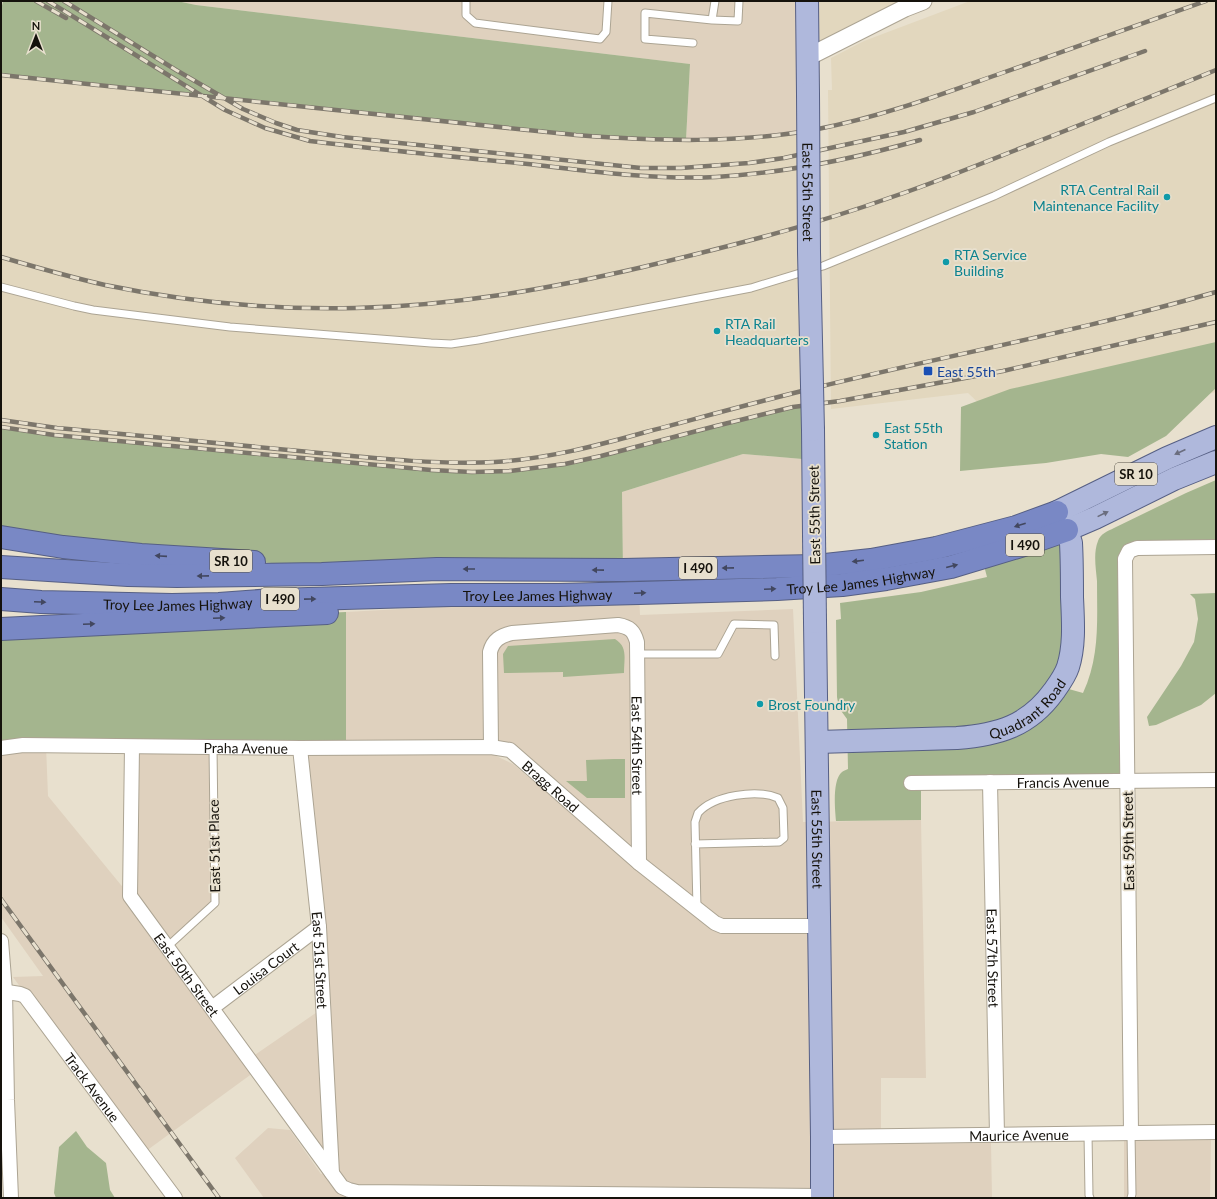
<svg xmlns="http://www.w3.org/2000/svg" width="1217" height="1199" font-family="Lato,sans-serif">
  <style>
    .built { fill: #e2d7be }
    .industrial { fill: #dfd1be }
    .green { fill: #a4b58e }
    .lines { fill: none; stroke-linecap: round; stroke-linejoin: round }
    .service-casing { stroke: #aca493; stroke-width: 9 }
    .minor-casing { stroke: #aca493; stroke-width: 16 }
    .tertiary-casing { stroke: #aca493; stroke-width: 19 }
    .primary-casing { stroke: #565f84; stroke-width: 24 }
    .motorway-casing { stroke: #565f84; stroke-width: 24 }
    .service { stroke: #fff; stroke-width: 7 }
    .minor { stroke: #fff; stroke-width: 14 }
    .tertiary { stroke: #fff; stroke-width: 17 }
    .primary { stroke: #afb8dc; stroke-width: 22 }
    .motorway { stroke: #7988c5; stroke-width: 22 }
    .rail-casing { stroke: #7c766b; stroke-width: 4.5 }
    .rail { stroke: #e8e0ce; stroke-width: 3; stroke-dasharray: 9; stroke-linecap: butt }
    .primary-bridge-casing { stroke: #565f84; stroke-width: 24; stroke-linecap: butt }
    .primary-bridge { stroke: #afb8dc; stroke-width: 22 }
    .oneway { fill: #6a6d7e }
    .oneway2 { fill: #42475f }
    .culture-dot { fill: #0f9aa8; stroke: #e8e0ce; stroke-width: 1.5 }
    .transit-dot { fill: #1a4fb4; stroke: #e8e0ce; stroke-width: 1.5 }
    .labels { text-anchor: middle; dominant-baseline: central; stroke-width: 3.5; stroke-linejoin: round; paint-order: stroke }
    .shield { fill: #e8e0ce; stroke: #545046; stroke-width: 1 }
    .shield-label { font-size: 13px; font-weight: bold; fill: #15120c }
    .culture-label { font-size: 14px; fill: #0d838f; stroke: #e8e0ce; text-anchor: start }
    .street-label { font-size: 14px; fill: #15120c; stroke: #e8e0ce }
    .transit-label { font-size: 14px; fill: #164399; stroke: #e8e0ce; text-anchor: start }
  </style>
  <rect width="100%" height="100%" fill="#e8e0ce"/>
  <path class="built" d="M807,1H923L808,57Z
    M970,1H1216V392L1041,440L1006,429L968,393L831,409L828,90H832L831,58L864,41Z
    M1,75L576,135L631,139L675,140H722L769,136L808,130L813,404L752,416L601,456L535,469L510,471L472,472L431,470L54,435L1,427Z"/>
  <path class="industrial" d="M177,1H807L808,130L769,136L722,140H686L690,64L196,5Z
    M743,454L814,460L816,566L623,570L622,492Z
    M639,593L640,615L793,609L803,822L921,820L926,1078H881V1144L991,1143L992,1197H1124V1141L1211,1140L1210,1198H264L235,1158L268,1128L290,1130L321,1174L330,1171L257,1070L142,1154L13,977L43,976L1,917V748L46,746L48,796L130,896L132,747L213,748L215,903L167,947L249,1059L323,1008L339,1168L330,990L307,755H494L513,764L645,876L510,750L346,748V612L438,607L559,595Z"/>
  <path class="green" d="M3,1H177L196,5L690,64L686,140L631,139L451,122L1,75V10Z
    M1216,342V388L1166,436L1128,457L1101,454L1046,463L960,471L961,407L1010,389Z
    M813,404L814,460L743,454L622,492L623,570L289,564L216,560L1,537V427L54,435L431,470C466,472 500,473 535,469C569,465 602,456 636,447C694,431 753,413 813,404Z
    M1216,480V547L1131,550L1127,782L921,783V820L836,821C835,810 832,780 842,772C843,771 846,770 848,769L847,719L839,708L837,697L836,620L841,619L840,603L921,592L987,577L982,558L1024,545L1071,543L1058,686L1083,693C1100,656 1097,621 1097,581C1096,569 1093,553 1098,541C1100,534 1108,531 1114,528L1186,493Z
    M1216,593V693L1201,705L1156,725L1149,726L1147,717L1181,666L1194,642L1198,619L1195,599L1190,594Z
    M346,612V748H1V633L50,626Z
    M615,639C628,647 624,658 624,673L563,677V672L504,673L503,654L508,646Z
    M614,759H625V798H587L566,781H587L586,760Z
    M76,1131L87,1147L106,1163L110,1190L115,1198H56L54,1193L59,1147Z"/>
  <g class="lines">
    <g class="service-casing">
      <path id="service" d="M466,1V15L475,23L600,39L606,32L608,1
        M715,1L712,20L738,21L739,1
        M693,43L645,39V13L712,20
        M1,287L74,306L93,310L230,327L431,343L451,344L478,340L751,288L823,266L994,196L1109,142L1216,98
        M637,654H718L734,624L774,625L775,656
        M695,844L779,842L784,838L783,808L778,798C757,789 714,795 698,813C697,816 696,819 695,822L697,909
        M167,947L215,903L213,748
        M1088,1134L1089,1195L1090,1198
        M1131,1198L1132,1194L1131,1133"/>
    </g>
    <g class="minor-casing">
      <g id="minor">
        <path id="s1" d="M132,747L130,896L342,1187L349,1190L357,1192L822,1196"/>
        <path id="s2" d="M491,747L490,652C493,640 500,636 512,633L618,625C630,627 634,631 637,642L639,863"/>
        <path id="s3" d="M1,748L23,745L300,748L491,747L510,750L639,863L715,923L722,926H819"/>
        <path id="s4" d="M300,748L319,927L332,1173"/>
        <path id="s5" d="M990,782L997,1135"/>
        <path id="s6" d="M911,783L1216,780"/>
        <path d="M1,941L5,991L7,1100L11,1198"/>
        <path id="s7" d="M1,991L20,994L25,996L175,1198"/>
        <path id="s8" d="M212,1008L319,927"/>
        <path d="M1131,1133L1125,559L1129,551L1137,548L1216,547"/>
        <path id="s9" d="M822,1137L1216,1132"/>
      </g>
    </g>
    <g class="tertiary-casing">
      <path id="tertiary" d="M808,57L905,8L923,1"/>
    </g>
    <g class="primary-casing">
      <g id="primary">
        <path d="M807,1L808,94"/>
        <path d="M813,430L814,534"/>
        <path d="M1067,530L1095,518L1174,479L1216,462"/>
        <path id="s10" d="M815,622L822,1137V1198"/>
        <path id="s11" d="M817,742L957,738C998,735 1029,726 1054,691C1059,684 1065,676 1068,667C1075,645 1073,620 1072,597C1072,579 1072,561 1071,543L1067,530L1057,512L1167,458L1216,437"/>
      </g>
    </g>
    <g class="motorway-casing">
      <g id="motorway">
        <path d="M1,537L63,547L141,555L254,562"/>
        <path d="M1,567L128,575L177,576L322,574L437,569L623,570L816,566L871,560L936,548L1016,527L1057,512"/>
        <path id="s12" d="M1,599L41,602L172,605L219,604L273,600L451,595H559L639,593L777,589L842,585L886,579L951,567L1024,545L1067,530"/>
        <path d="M1,629L327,613"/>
      </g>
    </g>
    <use href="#service" class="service"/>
    <use href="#minor" class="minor"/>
    <use href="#tertiary" class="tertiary"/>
    <use href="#primary" class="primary"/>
    <use href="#motorway" class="motorway"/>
    <g class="rail-casing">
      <path id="rail" d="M36,1L66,18
        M48,1L225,110L265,128L310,141C382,150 455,157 528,164C590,171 653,180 716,177C785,173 853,159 920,140
        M64,1L176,70L243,109L276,123L297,130L342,137L641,168H681L749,163L784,158L904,132L974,112L1145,51
        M1,75L576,135C657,141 738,144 818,129C881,117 942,94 1002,73C1070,49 1138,25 1206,1
        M1,257C35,267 70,277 105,285C187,302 272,310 356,308C453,306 548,289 643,267C727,247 811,226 892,197C934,183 975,166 1016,150C1083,124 1150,97 1216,70
        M1,420L57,428C138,435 219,443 299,451C364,457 429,465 495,462C546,459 596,446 646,432C699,418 753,403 806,390C943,356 1081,331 1216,292
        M1,427L54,435L431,470L472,472L510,471L565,464L601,456L716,426L793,407L840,401L1003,371L1216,322
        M1,899L219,1198"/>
    </g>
    <use href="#rail" class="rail"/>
    <g class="primary-bridge-casing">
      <g id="primary-bridge">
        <path id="s13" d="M808,94L809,252L813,430"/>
        <path d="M814,534L815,622"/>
      </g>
    </g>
    <use href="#primary-bridge" class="primary-bridge"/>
  </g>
  <defs><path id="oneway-solid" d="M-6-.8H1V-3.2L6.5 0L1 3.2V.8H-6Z"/></defs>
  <g class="oneway">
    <use href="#oneway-solid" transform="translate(1180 452) rotate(155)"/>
    <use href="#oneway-solid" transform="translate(1103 514) rotate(-26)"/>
  </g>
  <g class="oneway2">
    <use href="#oneway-solid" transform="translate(1020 525) rotate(162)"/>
    <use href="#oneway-solid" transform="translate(161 556) rotate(-176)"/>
    <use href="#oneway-solid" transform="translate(858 561) rotate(173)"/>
    <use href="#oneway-solid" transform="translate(952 566) rotate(-14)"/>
    <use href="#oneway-solid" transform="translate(728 568) rotate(179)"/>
    <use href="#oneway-solid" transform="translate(469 569) rotate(180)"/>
    <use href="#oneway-solid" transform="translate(598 570) rotate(-179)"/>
    <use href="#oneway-solid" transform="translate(203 576) rotate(179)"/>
    <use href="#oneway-solid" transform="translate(770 589) rotate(-2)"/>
    <use href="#oneway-solid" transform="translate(640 593) rotate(-2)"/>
    <use href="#oneway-solid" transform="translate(310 599) rotate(-1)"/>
    <use href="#oneway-solid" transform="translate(40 602) rotate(3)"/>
    <use href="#oneway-solid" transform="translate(219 618) rotate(-3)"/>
    <use href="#oneway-solid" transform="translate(89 624) rotate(-3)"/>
  </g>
  <g class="culture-dot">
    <circle cx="1167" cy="197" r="4"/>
    <circle cx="946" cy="262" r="4"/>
    <circle cx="717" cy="331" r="4"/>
    <circle cx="876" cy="435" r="4"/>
    <circle cx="760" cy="704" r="4"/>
  </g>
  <rect class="transit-dot" x="923" y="366" width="10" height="10" rx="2"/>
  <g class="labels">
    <g class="shield">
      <rect x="1115" y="463" width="42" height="22" rx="3"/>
      <rect x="1006" y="534" width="38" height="22" rx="3"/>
      <rect x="210" y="550" width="42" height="22" rx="3"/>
      <rect x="679" y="557" width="38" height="22" rx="3"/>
      <rect x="261" y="588" width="38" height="22" rx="3"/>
    </g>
    <g class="shield-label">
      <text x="1136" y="474">SR 10</text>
      <text x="1025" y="545">I 490</text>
      <text x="231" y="561">SR 10</text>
      <text x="698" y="568">I 490</text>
      <text x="280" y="599">I 490</text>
    </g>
    <g class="culture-label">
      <text x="1159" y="189" text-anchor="end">RTA Central Rail<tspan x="1159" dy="16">Maintenance Facility</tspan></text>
      <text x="954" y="254">RTA Service<tspan x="954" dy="16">Building</tspan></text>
      <text x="725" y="323">RTA Rail<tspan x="725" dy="16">Headquarters</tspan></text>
      <text x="884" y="427">East 55th<tspan x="884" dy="16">Station</tspan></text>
      <text x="768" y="704">Brost Foundry</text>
    </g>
    <g class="street-label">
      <text stroke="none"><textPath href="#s13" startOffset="98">East 55th Street</textPath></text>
      <text transform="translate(814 515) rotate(-91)">East 55th Street</text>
      <text stroke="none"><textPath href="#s12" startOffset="861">Troy Lee James Highway</textPath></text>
      <text stroke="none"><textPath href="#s12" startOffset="537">Troy Lee James Highway</textPath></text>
      <text stroke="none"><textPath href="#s12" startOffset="177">Troy Lee James Highway</textPath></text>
      <text stroke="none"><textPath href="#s11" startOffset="219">Quadrant Road</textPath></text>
      <text stroke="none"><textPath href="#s2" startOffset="363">East 54th Street</textPath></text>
      <text stroke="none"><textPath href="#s3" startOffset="245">Praha Avenue</textPath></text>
      <text stroke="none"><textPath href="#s6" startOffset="152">Francis Avenue</textPath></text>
      <text stroke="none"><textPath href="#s3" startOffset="564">Bragg Road</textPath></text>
      <text stroke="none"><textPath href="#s10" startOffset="217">East 55th Street</textPath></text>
      <text transform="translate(1128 841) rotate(-91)">East 59th Street</text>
      <text transform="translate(214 846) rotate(-91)">East 51st Place</text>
      <text stroke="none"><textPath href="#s5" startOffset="176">East 57th Street</textPath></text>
      <text stroke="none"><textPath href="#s4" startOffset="213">East 51st Street</textPath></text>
      <text stroke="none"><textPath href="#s8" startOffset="67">Louisa Court</textPath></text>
      <text stroke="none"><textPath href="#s1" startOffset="246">East 50th Street</textPath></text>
      <text stroke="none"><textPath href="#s7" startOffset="138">Track Avenue</textPath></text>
      <text stroke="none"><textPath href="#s9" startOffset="197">Maurice Avenue</textPath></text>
    </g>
    <g class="transit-label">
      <text x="937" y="371">East 55th</text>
    </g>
  </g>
  <rect width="1217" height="1199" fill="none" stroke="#15120c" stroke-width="4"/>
  <g transform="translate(36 36)" stroke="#e8e0ce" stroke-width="3" paint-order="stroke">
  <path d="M0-3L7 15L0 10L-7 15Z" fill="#15120c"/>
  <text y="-6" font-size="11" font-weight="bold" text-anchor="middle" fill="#15120c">N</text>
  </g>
</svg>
